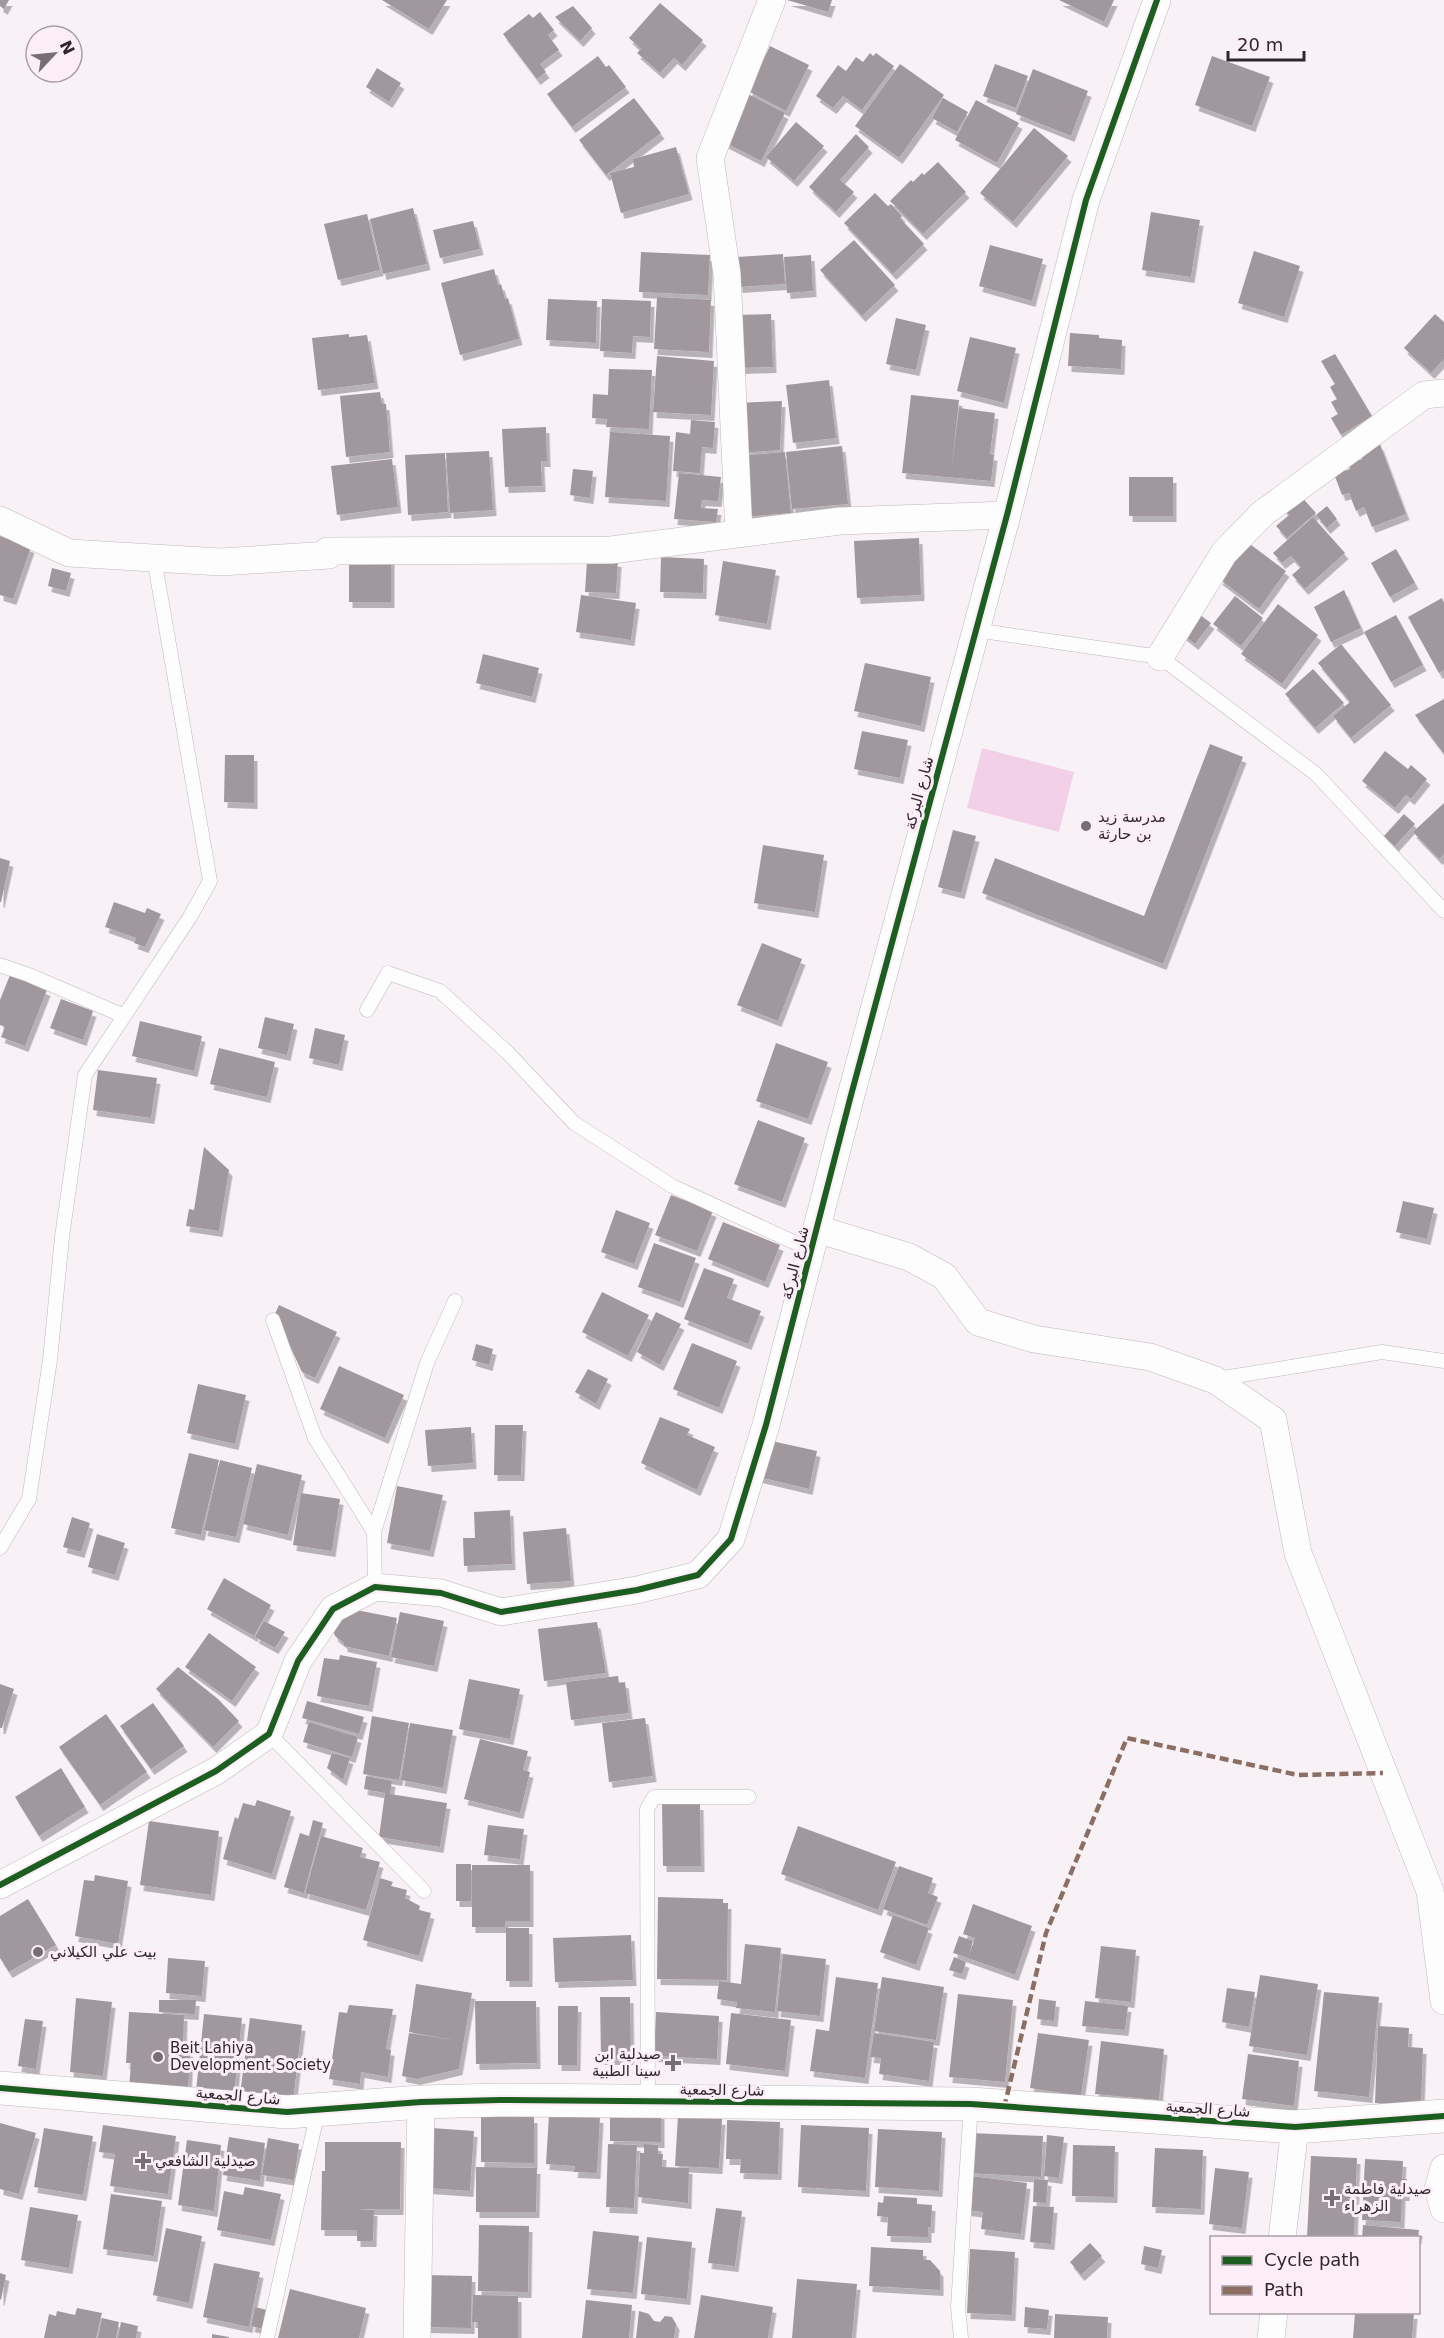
<svg xmlns="http://www.w3.org/2000/svg" width="1444" height="2338" font-family="'DejaVu Sans','Noto Naskh Arabic',sans-serif">
  <style>
    .green { fill: #f2d0e8 }
    .building { fill: #a0989d; filter: url(#shadow) }
    .lines { fill: none; stroke-linecap: round; stroke-linejoin: round }
    .service-casing { stroke: #bfb7bd; stroke-width: 15 }
    .minor-casing { stroke: #bfb7bd; stroke-width: 28 }
    .tertiary-casing { stroke: #bfb7bd; stroke-width: 34 }
    .service { stroke: #fefdfe; stroke-width: 14 }
    .minor { stroke: #fefdfe; stroke-width: 27 }
    .tertiary { stroke: #fefdfe; stroke-width: 33 }
    .quiet { stroke: #8d6e63; stroke-width: 4.5; stroke-dasharray: 9 4.5; stroke-linecap: butt }
    .cycleway-casing { stroke: #fceef7; stroke-width: 10 }
    .cycleway { stroke: #1b5e20; stroke-width: 6 }
    .poi-dot { fill: #776d74; stroke: #fceef7; stroke-width: 2 }
    .labels { text-anchor: middle; dominant-baseline: central; stroke-width: 6; stroke-linejoin: round; paint-order: stroke }
    .street-label { font-size: 15px; fill: #32262e; stroke: #fceef7 }
    .poi-label { font-size: 15px; fill: #32262e; stroke: #fceef7; text-anchor: start }
  </style>
  <defs>
    <filter id="shadow"><feDropShadow dx="3.5" dy="6" stdDeviation="0" flood-color="#0004"/></filter>
  </defs>
  <rect width="100%" height="100%" fill="#f8f2f6"/>
  <path class="green" d="M982,748L1074,772L1059,832L967,808Z"/>
  <path class="building" d="M0,0H9L4,9L0,6Z
    M382,0H447L429,29Z
    M787,0H832L828,12Z
    M1059,0H1114L1104,22Z
    M660,3L703,40L682,65L674,58L660,73L637,53L641,49L629,38Z
    M573,6L592,28L580,41L555,17Z
    M540,12L554,30L548,35L559,50L540,64L546,72L537,79L503,34L529,14L533,18Z
    M770,46L809,65L786,111L748,91Z
    M870,53L873,56L876,53L894,66L862,110L843,96L833,108L816,96L838,65L846,71L856,57L863,62Z
    M598,56L606,67L609,65L626,87L572,127L547,94Z
    M1212,56L1270,77L1252,126L1195,105Z
    M900,64L944,95L899,158L855,126Z
    M995,64L1028,76L1016,108L983,96Z
    M377,68L401,83L389,102L366,87Z
    M1033,69L1088,91L1071,136L1016,114Z
    M746,93L785,113L761,161L722,141Z
    M634,98L661,133L606,175L579,140Z
    M943,98L968,112L957,132L932,118Z
    M976,100L1019,123L997,163L955,140Z
    M796,122L824,146L794,181L766,157Z
    M1034,128L1068,156L1013,222L980,193Z
    M856,134L869,147L840,180L854,192L836,212L809,187Z
    M676,147L689,194L621,213L610,173L634,167L633,159Z
    M938,162L966,192L923,234L890,201L911,180L913,182L922,173L924,175Z
    M875,193L888,206L891,204L902,216L900,218L924,244L893,274L844,223Z
    M413,208L427,264L383,274L370,219Z
    M1151,212L1200,220L1191,277L1142,270Z
    M367,214L380,270L338,280L324,224Z
    M473,221L480,249L440,258L433,230Z
    M854,240L895,285L862,316L820,270Z
    M990,245L1043,259L1032,301L979,286Z
    M1254,251L1300,266L1284,317L1238,303Z
    M641,252L710,255L708,295L639,292Z
    M783,254L785,284L739,287L737,257Z
    M811,255L813,291L787,293L784,257Z
    M494,269L498,285L501,284L505,299L508,298L519,339L460,355L441,283Z
    M657,297L711,300L709,352L654,349Z
    M548,299L597,301L596,343L546,340Z
    M602,299L651,301L650,337L633,336L632,353L600,351Z
    M771,314L773,367L737,368L734,315Z
    M1435,314L1444,322V359L1431,373L1404,348Z
    M896,318L926,325L916,370L886,364Z
    M1070,333L1099,335V338L1122,340L1121,369L1068,366Z
    M349,334V337L367,335L375,383L318,390L312,338Z
    M970,337L1016,348L1004,403L957,391Z
    M1335,354L1372,416L1341,435L1331,418L1338,414L1331,402L1337,399L1330,387L1335,384L1321,361Z
    M657,356L714,361L711,415L653,412Z
    M609,369L652,370L649,429L606,427L607,419L592,418L593,394L608,395Z
    M829,380L836,438L793,443L786,385Z
    M380,392L382,404H386L390,452L346,457L340,396Z
    M911,395L959,400L951,472L959,408L995,413L990,454L994,455L991,481L902,473Z
    M782,401L780,450L739,453L736,403Z
    M691,420L715,422L713,448L702,447L700,473L673,471L676,432L690,434Z
    M546,427L547,461H541L542,486L505,487L502,429Z
    M610,432L670,436L666,501L605,497Z
    M1380,444L1406,514L1372,527L1364,507L1356,511L1349,493L1342,495L1334,474L1350,469L1348,464L1362,459L1360,451Z
    M842,446L848,504L792,509L786,452Z
    M489,451L493,510L450,513L446,453Z
    M785,452L791,513L743,517L738,456Z
    M445,453L448,512L408,515L405,455Z
    M392,459L398,507L337,515L331,466Z
    M573,469L593,471L590,498L570,495Z
    M679,473L721,477L718,501L702,500L701,508L718,509L716,522L674,519Z
    M1129,477H1173V516H1129Z
    M1299,494L1316,513L1287,538L1276,526L1289,515L1283,508Z
    M1327,506L1337,519L1327,528L1316,515Z
    M1313,517L1345,553L1305,589L1292,575L1301,567L1291,556L1282,563L1273,553Z
    M0,536L31,547L13,599L0,595Z
    M919,538L921,595L857,598L854,541Z
    M1247,542L1286,571L1259,609L1219,579Z
    M1396,549L1415,583L1390,597L1371,563Z
    M349,557H391V602H349Z
    M661,557L704,559L703,593L660,592Z
    M587,560L618,561L616,593L585,592Z
    M723,561L776,570L767,624L715,615Z
    M52,568L71,573L66,591L48,586Z
    M1344,590L1361,628L1331,642L1314,607Z
    M581,595L636,603L631,640L576,632Z
    M1235,596L1263,618L1241,646L1213,624Z
    M1442,598L1444,603V670L1439,673L1408,617Z
    M1278,604L1318,635L1282,684L1241,654Z
    M1196,612L1211,623L1195,644L1181,633Z
    M1396,615L1423,665L1391,682L1364,632Z
    M1341,644L1391,705L1351,738L1333,716L1350,702L1318,663Z
    M483,654L539,668L532,697L476,683Z
    M865,663L931,677L921,726L854,711Z
    M1313,669L1344,703L1315,728L1285,694Z
    M1444,699V754L1415,715Z
    M862,731L908,740L900,778L854,769Z
    M1210,744L1243,757L1163,964L982,893L995,858L1144,916Z
    M1385,751L1408,769L1411,765L1427,779L1411,799L1406,795L1395,808L1362,781Z
    M225,755H254V803L224,802Z
    M1444,803V854L1439,859L1413,832Z
    M1404,814L1415,824L1395,846L1383,837Z
    M953,830L976,836L961,893L938,887Z
    M763,845L824,855L815,912L754,903Z
    M0,858L10,861L1,902H0Z
    M114,902L145,913L147,908L161,914L145,947L134,943L136,938L105,927Z
    M762,943L802,959L778,1021L737,1005Z
    M10,975L47,990L25,1046L1,1037L5,1027L0,1025V1000Z
    M61,999L93,1011L83,1040L50,1028Z
    M265,1017L294,1024L287,1055L258,1048Z
    M140,1021L202,1036L194,1071L132,1056Z
    M315,1028L345,1035L339,1065L309,1058Z
    M776,1043L828,1062L808,1119L756,1101Z
    M219,1048L275,1062L267,1097L210,1084Z
    M98,1070L157,1078L151,1118L93,1110Z
    M758,1120L805,1138L782,1202L734,1184Z
    M204,1147L229,1170L219,1231L186,1226L189,1209L194,1210Z
    M671,1195L713,1211L697,1251L655,1235Z
    M1403,1201L1434,1208L1427,1239L1396,1232Z
    M616,1210L650,1223L634,1264L601,1252Z
    M723,1222L780,1245L765,1282L708,1259Z
    M654,1243L696,1258L680,1302L638,1287Z
    M704,1268L734,1279L727,1298L761,1311L748,1344L684,1319Z
    M602,1292L649,1315L628,1356L582,1332Z
    M279,1305L337,1332L315,1378L302,1372L275,1314Z
    M656,1312L681,1324L660,1365L637,1352Z
    M692,1343L737,1361L719,1408L673,1389Z
    M476,1344L493,1349L489,1365L472,1360Z
    M339,1366L404,1395L385,1438L320,1409Z
    M588,1369L608,1379L596,1404L575,1392Z
    M198,1384L246,1395L235,1444L187,1433Z
    M660,1417L690,1429L687,1435L715,1447L697,1490L641,1463Z
    M495,1425H523L521,1475H494Z
    M471,1427L473,1463L428,1466L425,1430Z
    M767,1440L817,1451L809,1489L759,1477Z
    M189,1453L219,1460L201,1535L171,1528Z
    M220,1460L252,1468L236,1537L204,1530Z
    M257,1464L302,1475L288,1535L243,1524Z
    M397,1486L443,1495L430,1551L387,1543Z
    M301,1493L340,1499L332,1551L293,1545Z
    M510,1510L512,1564L464,1566L463,1538H475L474,1512Z
    M72,1517L90,1523L81,1552L63,1547Z
    M566,1528L571,1581L527,1584L523,1532Z
    M97,1534L125,1543L115,1575L88,1567Z
    M224,1578L271,1605L254,1636L207,1609Z
    M351,1609L397,1618L389,1656L344,1646V1643L335,1636L333,1630L338,1618Z
    M400,1612L444,1621L434,1666L391,1657Z
    M264,1621L285,1632L275,1648L255,1637Z
    M597,1622L606,1673L544,1681L538,1629Z
    M209,1633L256,1667L232,1701L185,1667Z
    M340,1655L377,1662L369,1706L317,1696L324,1658L339,1660Z
    M178,1667L218,1699L239,1721L213,1747L156,1689Z
    M618,1676L619,1683L625,1682L629,1713L571,1720L566,1682Z
    M469,1679L520,1689L510,1739L459,1729Z
    M0,1684L14,1689L2,1728H0Z
    M307,1701L364,1717L359,1734L302,1718Z
    M153,1703L184,1746L151,1769L120,1726Z
    M106,1714L147,1772L100,1805L59,1747Z
    M372,1716L409,1723L399,1780L363,1774Z
    M645,1718L653,1776L609,1782L602,1723Z
    M309,1722L358,1737L352,1757L303,1742Z
    M410,1723L453,1730L443,1788L401,1780Z
    M480,1739L528,1751L523,1770L530,1772L520,1813L464,1799Z
    M332,1753L350,1758L343,1780L327,1768Z
    M61,1768L85,1807L39,1836L15,1797Z
    M366,1776L392,1781L390,1794L447,1803L440,1847L379,1837L385,1793L364,1789Z
    M257,1800L291,1811L272,1874L223,1859L235,1817L238,1819L243,1803L255,1806Z
    M662,1804H700L701,1866H663Z
    M313,1820L323,1823L304,1893L284,1887L300,1833L309,1836Z
    M149,1821L219,1831L211,1895L140,1885Z
    M488,1825L524,1829L520,1859L484,1855Z
    M798,1826L896,1862L878,1910L781,1874Z
    M321,1836L363,1848L360,1857L380,1862L366,1910L305,1893Z
    M456,1864H471V1901H456Z
    M472,1865H530V1921H505V1927H472Z
    M899,1866L933,1878L928,1893L938,1897L927,1925L883,1909Z
    M95,1875L128,1881L118,1944L75,1936L84,1880L94,1881Z
    M380,1878L393,1882L391,1886L407,1890L405,1898L420,1906L419,1910L431,1913L419,1956L363,1940Z
    M658,1897L723,1899V1903H728L727,1980L657,1979Z
    M28,1899L56,1945L9,1972L0,1958V1916Z
    M973,1904L1032,1926L1015,1975L968,1958L975,1938L963,1934Z
    M893,1915L929,1928L916,1965L880,1952Z
    M506,1928H529V1981H506Z
    M631,1935L633,1980L555,1982L553,1938Z
    M959,1936L973,1941L968,1958L953,1953Z
    M745,1944L781,1948L775,2012L736,2008L737,2002L717,1999L719,1981L741,1984Z
    M1101,1946L1136,1950L1131,2002L1095,1998Z
    M783,1954L826,1959L820,2016L777,2011Z
    M954,1957L966,1962L962,1974L949,1970Z
    M168,1958L205,1961L202,1996L166,1993Z
    M1260,1975L1318,1984L1307,2055L1249,2046Z
    M836,1977L878,1983L865,2078L810,2071L816,2029L829,2031Z
    M882,1977L944,1987L936,2040L874,2031Z
    M416,1984L472,1993L459,2069L417,2079L402,2076L409,2033L458,2041L409,2032Z
    M1227,1988L1255,1992L1249,2027L1222,2022Z
    M1324,1992L1379,1997L1369,2097L1314,2091Z
    M958,1994L1013,2000L1005,2082L949,2077Z
    M600,1997H630L631,2059H601Z
    M76,1998L112,2002L103,2076L70,2072Z
    M1039,1999L1056,2001L1054,2021L1037,2019Z
    M159,2000H196L195,2014L159,2012Z
    M475,2001H536L537,2063L476,2064Z
    M1085,2001L1128,2006L1125,2030L1082,2026Z
    M349,2005L393,2009L386,2049L391,2050L388,2077L361,2072L360,2084L329,2079L339,2012L347,2013Z
    M558,2006H578L577,2065H558Z
    M129,2012L184,2015L183,2050L190,2051L188,2092L129,2089L131,2063H126Z
    M656,2012L719,2016L717,2059L654,2056Z
    M731,2013L791,2020L785,2071L726,2064Z
    M204,2014L242,2018L234,2095L196,2091Z
    M250,2018L302,2025L293,2101L240,2094Z
    M25,2019L43,2021L36,2069L18,2066Z
    M1378,2026L1409,2028L1408,2047L1423,2048L1421,2105L1375,2103Z
    M874,2033L934,2042L929,2081L879,2074L881,2058L870,2057Z
    M1038,2033L1089,2040L1081,2096L1030,2088Z
    M1101,2041L1164,2049L1159,2100L1095,2094Z
    M1248,2054L1299,2061L1294,2106L1242,2099Z
    M610,2112L661,2113V2142L610,2141Z
    M549,2114L600,2117L597,2173L574,2172L575,2166L546,2164Z
    M678,2116L722,2119L719,2168L675,2166Z
    M481,2117H534V2163L481,2162Z
    M727,2120L780,2122L778,2174L740,2173L741,2159H726Z
    M0,2123L36,2133L19,2194L0,2189Z
    M103,2125L176,2136L168,2194L110,2186L115,2154L99,2152Z
    M801,2125L869,2128L866,2191L798,2187Z
    M44,2128L93,2136L83,2195L34,2187Z
    M432,2128L474,2131L470,2191L428,2188Z
    M878,2129L942,2132L939,2191L875,2187Z
    M970,2133L1043,2136L1041,2177L968,2173Z
    M1047,2135L1064,2137L1059,2178L1044,2176Z
    M229,2137L265,2143L260,2181L223,2175Z
    M268,2138L299,2144L294,2180L262,2175Z
    M187,2140L221,2145L214,2211L178,2205Z
    M325,2142H401L400,2209H356L374,2210L373,2241H357V2230H321L322,2171H325Z
    M608,2144L637,2145L634,2208L606,2207Z
    M644,2144L658,2145V2154H663L662,2167L689,2168L688,2203L638,2197L640,2153H644Z
    M1073,2145L1115,2146L1114,2197L1072,2196Z
    M1155,2148L1203,2150L1201,2209L1152,2207Z
    M1311,2156L1357,2158L1354,2238H1307Z
    M1365,2159L1403,2161L1402,2179H1407L1406,2195H1402L1401,2222L1362,2220Z
    M476,2167L537,2168L536,2212H476Z
    M1215,2168L1249,2172L1242,2228L1209,2224Z
    M971,2176L1027,2183L1021,2234L981,2229L983,2212L967,2210Z
    M1034,2179L1048,2180L1046,2203L1033,2202Z
    M245,2187L281,2194L271,2240L217,2230L224,2191L243,2195Z
    M111,2194L162,2201L154,2256L103,2249Z
    M884,2196L917,2198V2204L932,2205L931,2227H928V2237L887,2236L888,2217L877,2216L878,2202L883,2203Z
    M1033,2206L1054,2207L1051,2244L1030,2242Z
    M30,2207L78,2215L69,2268L21,2260Z
    M716,2208L742,2211L735,2266L708,2263Z
    M479,2225L529,2226L528,2292L478,2291Z
    M1363,2225L1419,2230L1418,2238H1362Z
    M166,2228L202,2236L189,2303L153,2295Z
    M593,2231L639,2236L633,2293L587,2289Z
    M647,2237L692,2242L687,2299L641,2294Z
    M1090,2243L1102,2256L1081,2275L1070,2262Z
    M1144,2246L1162,2250L1158,2268L1141,2264Z
    M871,2247L923,2250V2260H930L940,2271V2290L869,2286Z
    M970,2249L1015,2252L1012,2315L967,2313Z
    M214,2263L260,2272L249,2327L203,2317Z
    M0,2273L6,2275L1,2300L0,2299Z
    M426,2275L472,2276L471,2328L425,2327Z
    M797,2279L857,2284L852,2338H792Z
    M290,2289L366,2308L359,2338H278Z
    M473,2295L518,2296V2338H478V2322H472Z
    M701,2295L773,2307L768,2338H694Z
    M586,2300L632,2305L629,2338H582Z
    M255,2307L267,2310L263,2329L251,2326Z
    M1025,2307L1049,2310L1047,2329L1024,2327Z
    M77,2308L102,2313L96,2338H44L49,2314L56,2316L57,2311L75,2315Z
    M639,2311L649,2314L654,2321L660,2322L665,2316L672,2317L676,2324L674,2338H636Z
    M1355,2313H1414L1412,2338H1353Z
    M1055,2314L1108,2317L1107,2338H1054Z
    M102,2318L119,2322L116,2338H98Z
    M121,2322L138,2326L136,2338H118Z
    M212,2334L229,2337V2338H212Z"/>
  <g class="lines">
    <g class="service-casing">
      <path id="service" d="M975,630L1160,657L1316,774L1444,911
        M0,965L29,975L124,1016
        M367,1010L388,973L440,991L508,1053L574,1123L672,1186L811,1250
        M273,1320L315,1438L374,1532
        M1217,1379L1382,1352L1444,1361
        M0,1548L29,1499L50,1360L62,1237L85,1075L190,917L210,881L154,558
        M375,1587L374,1532L427,1363L455,1301
        M269,1734L424,1891
        M648,2101L647,1809L654,1797H749
        M267,2338L318,2111
        M961,2338L958,2307L971,2104"/>
    </g>
    <g class="minor-casing">
      <path id="minor" d="M0,520L69,553L221,562L329,555L327,551L611,550L840,521L1007,515
        M739,534L727,274L710,158L772,0
        M1160,657L1224,553L1262,514L1424,395L1444,393
        M817,1229L909,1257L944,1276L978,1322L1034,1339L1150,1357L1215,1380L1273,1420L1298,1553L1430,1891L1444,2001
        M0,1885L216,1771L269,1734L298,1661L333,1609L375,1587L441,1593L501,1612L637,1590L698,1575L731,1539L766,1425L850,1099L1007,515L1086,200L1157,0
        M1444,2168L1438,2189L1444,2209
        M1282,2238L1295,2127
        M417,2338L421,2102
        M1271,2338L1274,2312"/>
    </g>
    <g class="tertiary-casing">
      <path id="tertiary" d="M0,2088L287,2112L421,2102L500,2100L971,2104L1295,2127L1444,2116"/>
    </g>
    <use href="#service" class="service"/>
    <use href="#minor" class="minor"/>
    <use href="#tertiary" class="tertiary"/>
    <path class="quiet" d="M1004,2108L1046,1933L1127,1738L1298,1775L1383,1773"/>
    <g class="cycleway-casing">
      <path id="cycleway" d="M0,1885L216,1771L269,1734L298,1661L333,1609L375,1587L441,1593L501,1612L637,1590L698,1575L731,1539L766,1425L850,1099L1007,515L1086,200L1157,0
        M0,2088L287,2112L421,2102L500,2100L971,2104L1295,2127L1444,2116"/>
    </g>
    <use href="#cycleway" class="cycleway"/>
  </g>
  <g class="poi-dot">
    <circle cx="1086" cy="826" r="6"/>
    <circle cx="38" cy="1952" r="6"/>
    <circle cx="158" cy="2057" r="6"/>
    <path d="M670 2054h6v6h6v6h-6v6h-6v-6h-6v-6h6z"/>
    <path d="M140 2152h6v6h6v6h-6v6h-6v-6h-6v-6h6z"/>
    <path d="M1329 2189h6v6h6v6h-6v6h-6v-6h-6v-6h6z"/>
  </g>
  <g class="labels">
    <g class="street-label">
      <text transform="translate(919 793) rotate(-75)">شارع البركة</text>
      <text transform="translate(795 1263) rotate(-76)">شارع البركة</text>
      <text transform="translate(722 2090) rotate(1)">شارع الجمعية</text>
      <text transform="translate(238 2096) rotate(5)">شارع الجمعية</text>
      <text transform="translate(1208 2109) rotate(4)">شارع الجمعية</text>
    </g>
    <g class="poi-label">
      <text x="1098" y="817">مدرسة زيد<tspan x="1098" dy="17">بن حارثة</tspan></text>
      <text x="50" y="1952">بيت علي الكيلاني</text>
      <text x="170" y="2048">Beit Lahiya<tspan x="170" dy="17">Development Society</tspan></text>
      <text x="661" y="2054" text-anchor="end">صيدلية ابن<tspan x="661" dy="17">سينا الطبية</tspan></text>
      <text x="155" y="2161">صيدلية الشافعي</text>
      <text x="1344" y="2189">صيدلية فاطمة<tspan x="1344" dy="17">الزهراء</tspan></text>
    </g>
  </g>
  <rect x="1210" y="2236" width="210" height="78" fill="#fceef7" stroke="#ab9ea7" stroke-width="1.5"/>
  <rect x="1222" y="2256" width="30" height="9" fill="#1b5e20" stroke="#ab9ea7" stroke-width="1.5"/>
  <text x="1264" y="2266" font-size="18" fill="#32262e">Cycle path</text>
  <rect x="1222" y="2286" width="30" height="9" fill="#8d6e63" stroke="#ab9ea7" stroke-width="1.5"/>
  <text x="1264" y="2296" font-size="18" fill="#32262e">Path</text>
  <g transform="translate(54 54) rotate(64)"><circle r="28" fill="#fceef7" stroke="#ab9ea7" stroke-width="1.5"/>
  <path d="M0-4.5L10 22L0 15L-10 22Z" fill="#776d74"/>
  <text y="-9" font-size="16" font-weight="bold" text-anchor="middle" fill="#32262e">N</text>
  </g>
  <path d="M1228 51v9h76v-9" fill="none" stroke="#32262e" stroke-width="3"/>
  <text x="1237" y="51" font-size="18" fill="#32262e" stroke="#fceef7" stroke-width="4.5" paint-order="stroke">20 m</text>
</svg>
